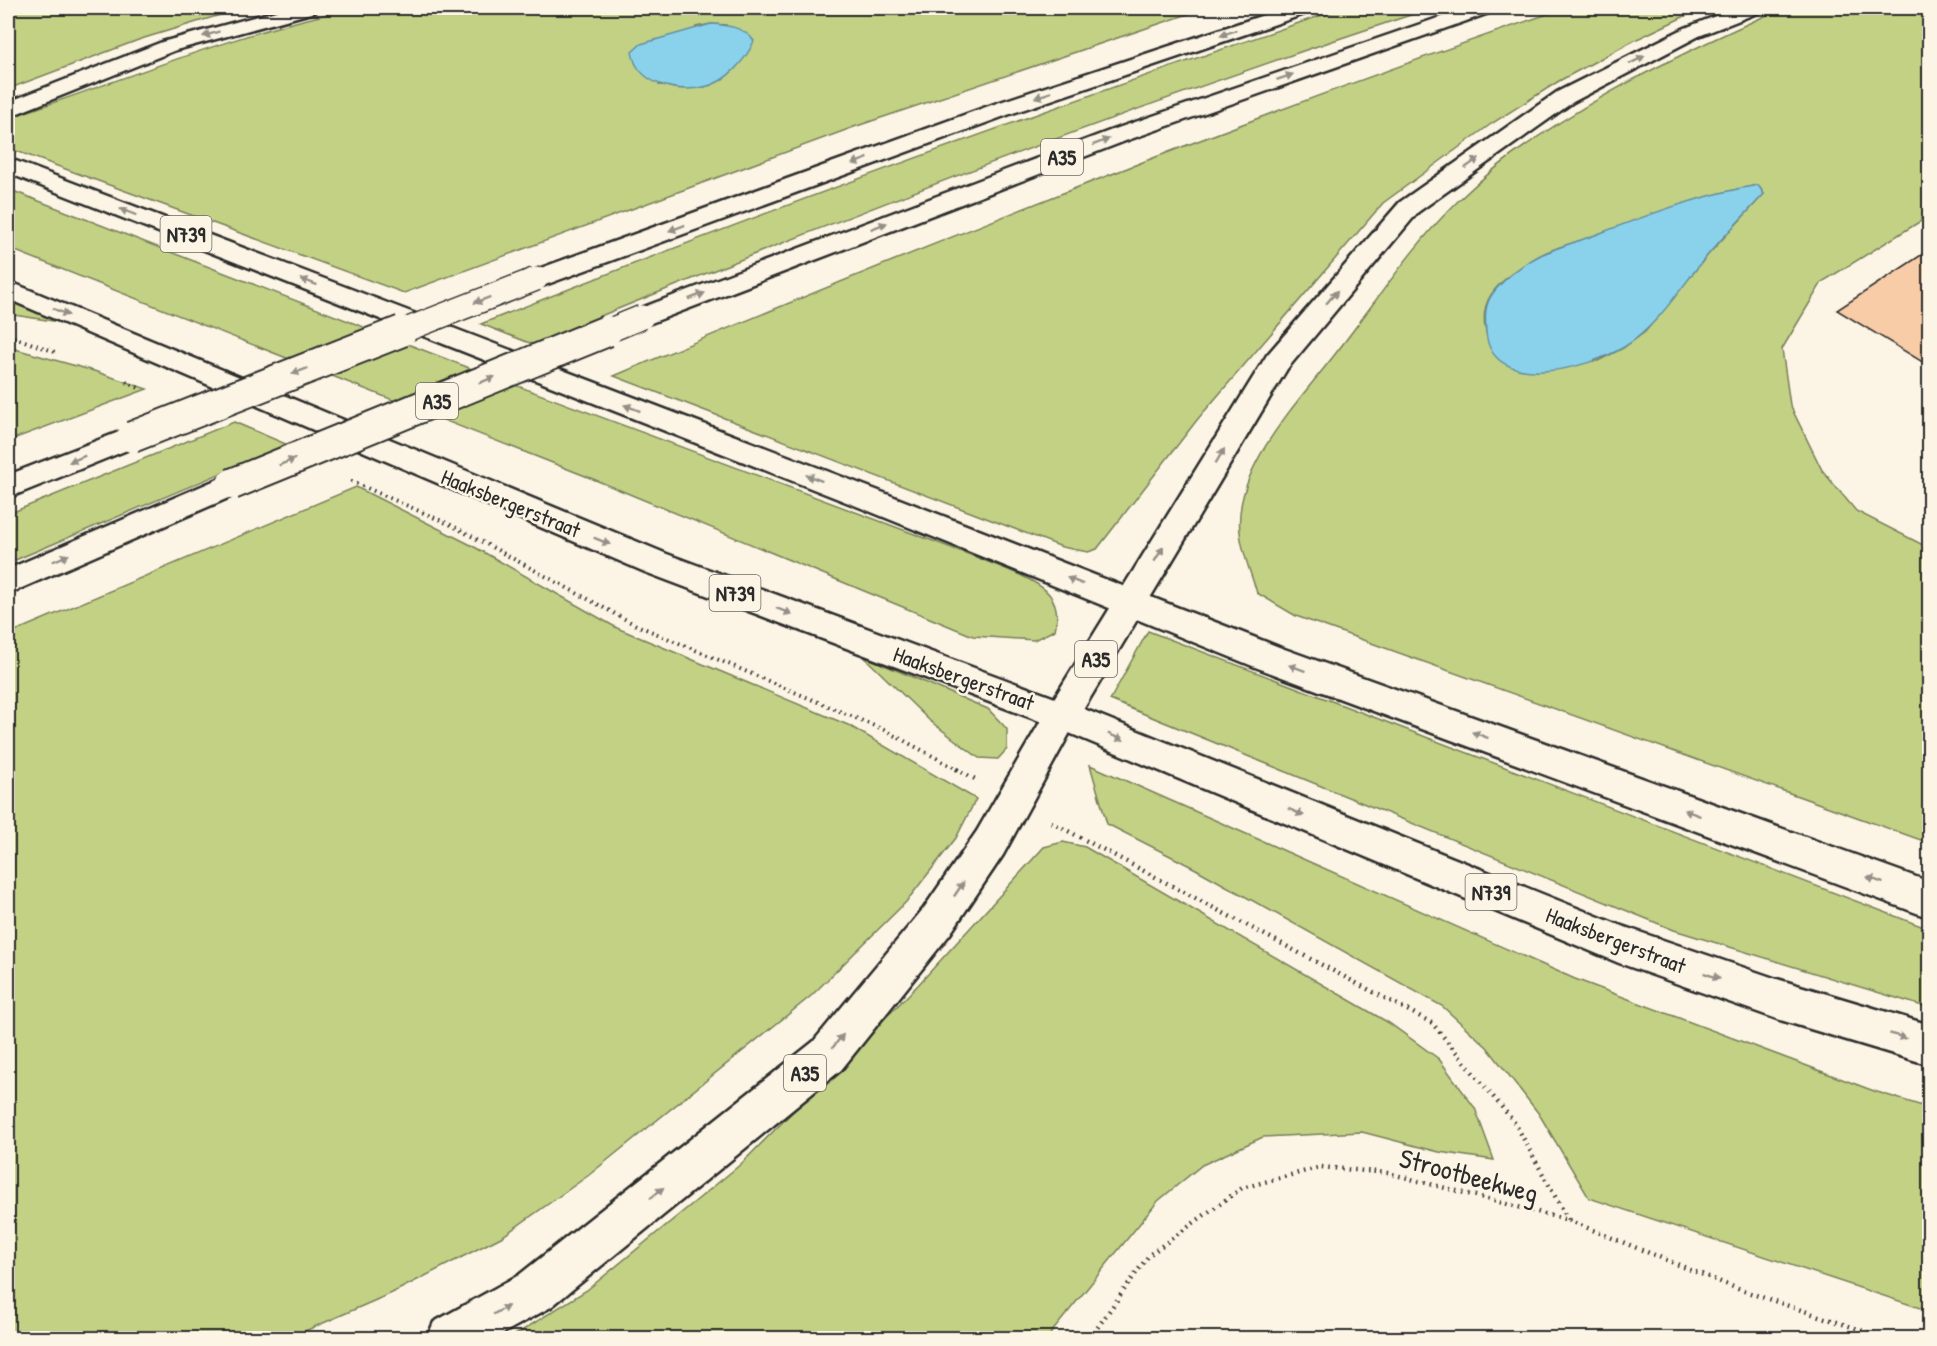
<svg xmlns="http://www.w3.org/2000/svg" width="1937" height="1346" font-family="'Patrick Hand',sans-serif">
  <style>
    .green { fill: #c3d185; stroke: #777e58; stroke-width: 1.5; fill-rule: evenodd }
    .water { fill: #8ad2eb; stroke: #648f9e; stroke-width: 1.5 }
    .building { fill: #f8cca7; stroke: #2b2b2b; stroke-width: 1.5 }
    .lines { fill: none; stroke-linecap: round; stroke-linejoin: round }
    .major-casing { stroke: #2b2b2b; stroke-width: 5 }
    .highway-casing { stroke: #2b2b2b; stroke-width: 5 }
    .path-far1 { stroke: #2b2b2b; stroke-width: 4; stroke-dasharray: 1.5 4.5; stroke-linecap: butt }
    .path { stroke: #2b2b2b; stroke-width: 4.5; stroke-dasharray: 1.5 5; stroke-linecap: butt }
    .major { fill: #fcf5e5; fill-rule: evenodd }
    .highway { fill: #fcf5e5; fill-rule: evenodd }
    .highway-bridge-far1-casing { stroke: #2b2b2b; stroke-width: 26; stroke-linecap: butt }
    .highway-bridge-casing { stroke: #2b2b2b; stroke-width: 34; stroke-linecap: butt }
    .highway-bridge-far1 { stroke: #fcf5e5; stroke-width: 23 }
    .highway-bridge { stroke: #fcf5e5; stroke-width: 30 }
    .oneway { fill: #949088 }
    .labels { text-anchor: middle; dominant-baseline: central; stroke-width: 5; stroke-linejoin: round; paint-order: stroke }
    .shield { fill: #fcf5e5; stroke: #6a6863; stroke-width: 1.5 }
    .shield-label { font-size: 21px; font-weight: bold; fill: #2b2b2b }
    .street-label { font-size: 22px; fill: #2b2b2b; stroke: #fcf5e5 }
    .near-street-label { font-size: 27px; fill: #2b2b2b; stroke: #fcf5e5 }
  </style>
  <rect width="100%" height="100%" fill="#fcf5e5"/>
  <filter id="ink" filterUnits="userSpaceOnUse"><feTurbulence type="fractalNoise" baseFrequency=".0167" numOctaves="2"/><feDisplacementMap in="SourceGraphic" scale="12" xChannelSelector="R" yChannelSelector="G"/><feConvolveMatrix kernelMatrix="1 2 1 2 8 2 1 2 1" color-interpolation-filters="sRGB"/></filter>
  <g filter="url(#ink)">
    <path class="green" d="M8,8H243L141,39L8,89Z
      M356,8H1206L854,127L404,293L8,148V119L14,116C127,79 238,31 356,8ZM711,24L726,25L705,87L659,85L696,27Z
      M1343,8H1432C1127,107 828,222 532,344L481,324C765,210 1053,106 1343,8Z
      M1565,8H1702L1635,40L1559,81L1491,124L1383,203L1197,420L1097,549L1088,552L1062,547L614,376C927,244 1243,118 1565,8Z
      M1783,8H1929V216L1822,282L1782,349L1790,405L1822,470L1856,511L1929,548V843L1296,616L1257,593C1251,573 1242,553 1240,532C1233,468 1300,400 1336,353C1376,302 1411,247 1458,201C1542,119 1676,55 1783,8ZM1758,185L1764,194L1707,256L1645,332L1623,348L1598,361L1498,358C1486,340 1478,315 1491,295C1501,279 1522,266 1537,257C1553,247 1575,243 1593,236C1646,216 1702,195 1758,185Z
      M8,189L472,369L968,554C989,563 1035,577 1049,594C1058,605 1058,618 1055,630L1034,640L973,636L593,479L8,248Z
      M8,301L66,323L8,314Z
      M8,347L94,371L147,389L8,441Z
      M234,422L288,445L8,563V514Z
      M356,487L471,545L617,628L848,725L976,799L956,838L906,902L811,996L589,1175L503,1236L392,1293L289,1338H8V634Z
      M1148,631L1929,929V1008L1674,930L1110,700Z
      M863,656L988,709L1007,729V749L998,759L979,758L930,721Z
      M1090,765L1575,979L1874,1091L1929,1108V1311L1589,1198L1539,1114L1487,1047L1442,1006L1194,868L1107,824Z
      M1063,842L1085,847L1389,1023L1439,1059L1475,1108L1494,1160L1439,1152L1362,1132L1263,1137L1202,1165L1158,1201L1047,1338H510L587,1290L741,1164L918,985L1044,847Z"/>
    <path class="water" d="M711,24C726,25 745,27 754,41C746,60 726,83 704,87C675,93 637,84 632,52L641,44Z
      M1758,185L1764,194C1745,215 1724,235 1706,257C1680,288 1658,326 1624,347C1590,368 1491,395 1486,332C1485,318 1484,305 1493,293C1504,279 1522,264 1539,256C1557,247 1579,241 1598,234C1650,214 1704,194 1758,185Z"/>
    <path class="building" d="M1929,250V366L1837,310Z"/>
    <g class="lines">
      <g class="major-casing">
        <path id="major" d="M8,158L879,491L1279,647L1930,882V918L1255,667L859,507L8,173Z
          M8,281L667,554L1074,705L1619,925L1777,979L1930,1025V1065L1777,1019L1619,963L1050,725L645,572L8,299Z"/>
      </g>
      <g class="highway-casing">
        <path id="highway" d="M287,8H318L315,12L176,50L8,117V102L162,42Z
          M1285,8H1314L1311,12L1013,113L545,285L536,287L527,285L523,279L527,273L997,103Z
          M1467,8H1495L1492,12L1128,140L651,323L642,326L633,323L629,317L633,311L1112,130Z
          M1736,8H1763L1760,12L1699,36L1573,102L1418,212L1287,369L1074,725L1003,855L950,934L841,1070L551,1307L494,1338H427L434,1322L519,1275L813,1042L924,908L977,831L1050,705L1267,355L1400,202L1557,92L1685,28Z
          M132,427L142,430L146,437L142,444L8,498V475Z
          M232,473L242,476L247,484L242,492L8,594V569Z"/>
      </g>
      <path class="path-far1" d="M8,335L58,353
        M126,382L141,389
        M351,481L451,525L634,624L884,730L959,770"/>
      <path class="path" d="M956,769L977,780
        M1051,822L1432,1023L1515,1123L1568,1220
        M1090,1338L1149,1255L1242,1188L1321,1167L1388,1173L1568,1220L1738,1289L1885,1338"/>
      <use href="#major" class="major"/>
      <use href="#highway" class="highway"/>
      <g class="highway-bridge-far1-casing">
        <path id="highway-bridge-far1" d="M398,333L536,279
          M603,333L642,317"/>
      </g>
      <g class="highway-bridge-casing">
        <path id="highway-bridge" d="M132,437L402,331
          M232,484L607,331"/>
      </g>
      <use href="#highway-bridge-far1" class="highway-bridge-far1"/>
      <use href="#highway-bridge" class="highway-bridge"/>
    </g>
    <defs><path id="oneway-solid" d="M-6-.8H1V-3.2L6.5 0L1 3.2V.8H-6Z" transform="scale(1.5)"/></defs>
    <g class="oneway">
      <use href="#oneway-solid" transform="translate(1228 33) rotate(161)"/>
      <use href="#oneway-solid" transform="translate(211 34) rotate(163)"/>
      <use href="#oneway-solid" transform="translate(1637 60) rotate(-27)"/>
      <use href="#oneway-solid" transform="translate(1285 77) rotate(-19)"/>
      <use href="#oneway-solid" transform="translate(1043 95) rotate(161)"/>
      <use href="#oneway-solid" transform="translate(1101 142) rotate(-21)"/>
      <use href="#oneway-solid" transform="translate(860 161) rotate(160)"/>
      <use href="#oneway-solid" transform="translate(1472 163) rotate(-35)"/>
      <use href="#oneway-solid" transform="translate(128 212) rotate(-159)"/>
      <use href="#oneway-solid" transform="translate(879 226) rotate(-21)"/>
      <use href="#oneway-solid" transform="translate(677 228) rotate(160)"/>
      <use href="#oneway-solid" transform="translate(309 282) rotate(-159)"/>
      <use href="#oneway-solid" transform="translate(697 296) rotate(-21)"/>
      <use href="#oneway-solid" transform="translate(1332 297) rotate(-49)"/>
      <use href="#oneway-solid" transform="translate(482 300) rotate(159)"/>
      <use href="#oneway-solid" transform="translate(61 312) rotate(23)"/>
      <use href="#oneway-solid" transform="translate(300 371) rotate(159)"/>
      <use href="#oneway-solid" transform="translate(487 380) rotate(-22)"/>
      <use href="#oneway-solid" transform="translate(632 408) rotate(-159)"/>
      <use href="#oneway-solid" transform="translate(1220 456) rotate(-59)"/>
      <use href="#oneway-solid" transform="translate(77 459) rotate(158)"/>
      <use href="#oneway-solid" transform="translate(287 462) rotate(-22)"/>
      <use href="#oneway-solid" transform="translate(814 478) rotate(-159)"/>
      <use href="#oneway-solid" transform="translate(602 541) rotate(22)"/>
      <use href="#oneway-solid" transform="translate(1159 554) rotate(-59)"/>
      <use href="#oneway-solid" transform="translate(61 558) rotate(-23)"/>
      <use href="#oneway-solid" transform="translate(1075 581) rotate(-158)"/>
      <use href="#oneway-solid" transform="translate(784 611) rotate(21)"/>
      <use href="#oneway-solid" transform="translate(1297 668) rotate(-160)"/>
      <use href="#oneway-solid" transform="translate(1480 735) rotate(-160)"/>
      <use href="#oneway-solid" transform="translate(1116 737) rotate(23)"/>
      <use href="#oneway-solid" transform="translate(1296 812) rotate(23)"/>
      <use href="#oneway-solid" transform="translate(1692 813) rotate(-160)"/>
      <use href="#oneway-solid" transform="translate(1875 880) rotate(-160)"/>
      <use href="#oneway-solid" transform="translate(959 889) rotate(-56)"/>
      <use href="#oneway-solid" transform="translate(1712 976) rotate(20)"/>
      <use href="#oneway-solid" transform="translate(1898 1036) rotate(17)"/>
      <use href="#oneway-solid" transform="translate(838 1041) rotate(-51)"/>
      <use href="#oneway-solid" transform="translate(657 1193) rotate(-39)"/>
      <use href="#oneway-solid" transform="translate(501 1310) rotate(-29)"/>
    </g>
  </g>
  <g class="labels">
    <g class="shield">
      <rect x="1041" y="139" width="42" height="36" rx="4.5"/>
      <rect x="160.5" y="216" width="51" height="36" rx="4.5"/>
      <rect x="416" y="383" width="42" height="36" rx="4.5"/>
      <rect x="709.5" y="575" width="51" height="36" rx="4.5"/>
      <rect x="1075" y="641" width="42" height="36" rx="4.5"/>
      <rect x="1465.5" y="874" width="51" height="36" rx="4.5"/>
      <rect x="784" y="1055" width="42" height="36" rx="4.5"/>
    </g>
    <g class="shield-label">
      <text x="1062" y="157">A35</text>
      <text x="186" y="234">N739</text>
      <text x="437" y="401">A35</text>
      <text x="735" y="593">N739</text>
      <text x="1096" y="659">A35</text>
      <text x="1491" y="892">N739</text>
      <text x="805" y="1073">A35</text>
    </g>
    <g class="street-label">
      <text transform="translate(511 503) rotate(22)">Haaksbergerstraat</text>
      <text transform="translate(964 678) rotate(20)">Haaksbergerstraat</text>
      <text transform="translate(1616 940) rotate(21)">Haaksbergerstraat</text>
    </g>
    <g class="near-street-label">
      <text transform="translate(1469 1175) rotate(15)">Strootbeekweg</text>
    </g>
  </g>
  <rect width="1937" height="1346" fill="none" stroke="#fcf5e5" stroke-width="30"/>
  <rect x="15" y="15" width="1907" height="1316" fill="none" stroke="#2b2b2b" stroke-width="2" filter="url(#ink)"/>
</svg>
